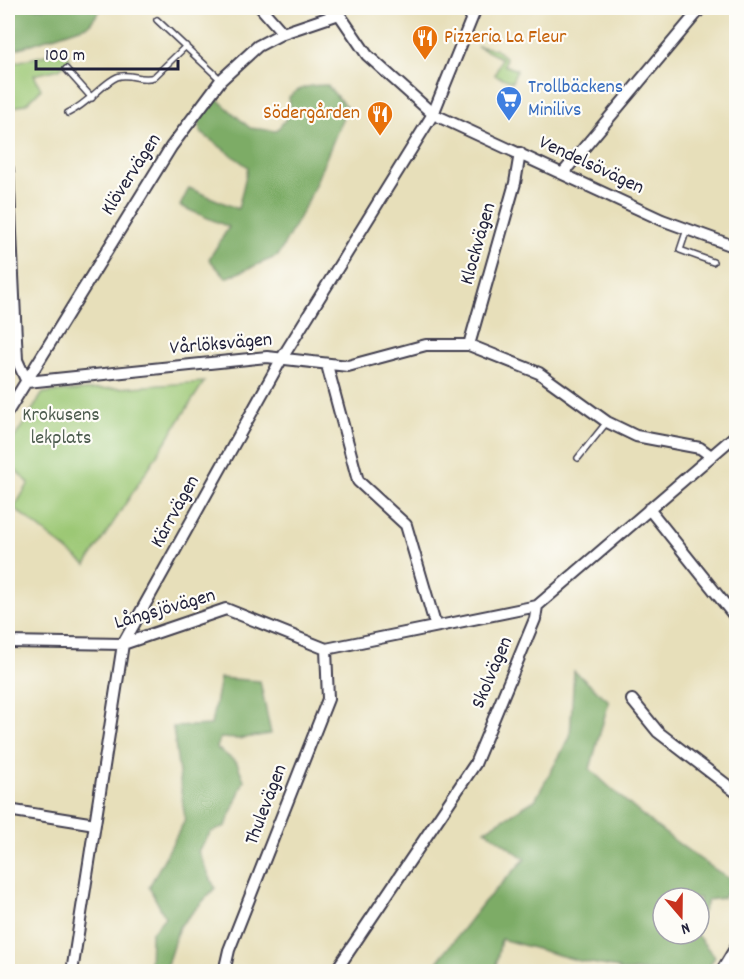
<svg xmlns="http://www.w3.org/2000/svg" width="744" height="979" font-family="Dekko,sans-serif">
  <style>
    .green { fill: #9cc875; stroke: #5f7558; stroke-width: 1.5 }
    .forest { fill: #7dac66; stroke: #506750; stroke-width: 1.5 }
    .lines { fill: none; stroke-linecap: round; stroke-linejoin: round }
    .service-casing { stroke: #403e4e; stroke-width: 8 }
    .minor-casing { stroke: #403e4e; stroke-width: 14 }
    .service { stroke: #fff; stroke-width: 5 }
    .minor { stroke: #fff; stroke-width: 10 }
    .labels { text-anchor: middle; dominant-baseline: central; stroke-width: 4.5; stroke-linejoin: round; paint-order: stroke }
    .food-label { font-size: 20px; fill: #c56008; stroke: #fdfcf7; text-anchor: start }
    .shop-label { font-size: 20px; fill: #366cbe; stroke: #fdfcf7; text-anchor: start }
    .street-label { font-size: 20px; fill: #22223b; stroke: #fdfcf7 }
    .park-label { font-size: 20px; fill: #4d5c4f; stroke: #fdfcf7 }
  </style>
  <rect width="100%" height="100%" fill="#fdfcf7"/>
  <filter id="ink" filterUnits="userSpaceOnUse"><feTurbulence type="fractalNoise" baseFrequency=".0167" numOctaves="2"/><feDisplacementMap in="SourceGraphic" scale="12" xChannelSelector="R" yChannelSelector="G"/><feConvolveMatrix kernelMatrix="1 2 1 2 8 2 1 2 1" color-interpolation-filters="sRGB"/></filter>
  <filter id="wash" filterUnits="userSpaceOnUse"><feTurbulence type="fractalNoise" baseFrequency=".008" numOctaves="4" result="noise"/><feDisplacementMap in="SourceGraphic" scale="24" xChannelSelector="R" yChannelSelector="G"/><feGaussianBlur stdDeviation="1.35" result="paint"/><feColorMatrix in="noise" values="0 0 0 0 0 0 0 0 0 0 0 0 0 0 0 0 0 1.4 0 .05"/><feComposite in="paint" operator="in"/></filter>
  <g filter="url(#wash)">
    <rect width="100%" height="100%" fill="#e7dfba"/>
    <path class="green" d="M477,46L495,49L506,58L504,65L517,70L512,82L495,75L501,58Z
      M66,50L70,60L59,69L34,75L41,89L27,103L8,110V64Z
      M204,382L86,565L14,508L29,483L8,463V448L43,393Z"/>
    <path class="forest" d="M8,8H102L89,25L8,52Z
      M327,85L347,108L309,199L278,256L226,278L209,259L229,227L180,206L189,188L238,209L248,167L200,132L199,120L216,98L250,128L276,131L291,113L289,97C300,86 313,85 327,85Z
      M574,671L609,701L590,769C634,811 683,849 734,882L723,898L708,900L699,920V898H663V934H696L715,957L706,971H620L618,968L580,961L501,939L495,971H430L484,902L525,859L485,830L535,800L570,737Z
      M220,678L260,681L271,734L238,739L220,738L217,748L237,763L244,780L226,826L211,832L198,851L215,888L179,927L165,971H142L150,969L151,933L165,917L149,887L185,820L173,727L211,725Z"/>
  </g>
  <g filter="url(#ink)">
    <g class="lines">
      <g class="service-casing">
        <path id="service" d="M157,20L221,80
          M66,69L92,98
          M68,113C88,104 104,82 117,77C129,72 142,82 154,77L186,46
          M687,229L680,250L713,262
          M578,458L607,422"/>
      </g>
      <g class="minor-casing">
        <path id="minor" d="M261,8L283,33
          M335,8L367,55L433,114L662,220L736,247
          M8,169L17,360L27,382L267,357L348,366L426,345H469L539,373L607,422L636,436L700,448L711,456
          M563,173L701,8
          M469,345L515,183L520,153
          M327,365L358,481L406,525L435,624
          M8,411L171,147L221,80L258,46L283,33L339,14
          M649,509L736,618
          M8,642L123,644L226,609L326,649L537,606
          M632,700L658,732L736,792
          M8,810L95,824
          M72,972L123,644L282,358L433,114L476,8
          M224,972L229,950L328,699L326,649
          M335,972L475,764L535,619L537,606L736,435
          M721,972L736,947"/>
      </g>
      <use href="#service" class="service"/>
      <use href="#minor" class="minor"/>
    </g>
  </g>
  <defs>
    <g id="restaurant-pin" transform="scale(1.35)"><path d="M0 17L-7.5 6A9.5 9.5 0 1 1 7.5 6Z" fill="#e8710a" stroke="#fdfcf7"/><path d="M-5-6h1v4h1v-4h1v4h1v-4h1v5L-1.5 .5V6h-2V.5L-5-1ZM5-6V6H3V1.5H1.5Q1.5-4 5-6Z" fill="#fff"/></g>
    <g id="supermarket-pin" transform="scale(1.35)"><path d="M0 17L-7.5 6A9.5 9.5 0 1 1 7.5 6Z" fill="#3f7fe0" stroke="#fdfcf7"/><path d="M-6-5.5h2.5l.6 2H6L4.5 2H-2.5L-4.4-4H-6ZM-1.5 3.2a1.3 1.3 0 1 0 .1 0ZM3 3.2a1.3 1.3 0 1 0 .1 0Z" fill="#fff"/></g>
  </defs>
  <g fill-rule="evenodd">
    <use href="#restaurant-pin" x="425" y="38"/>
    <use href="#supermarket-pin" x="509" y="99"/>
    <use href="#restaurant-pin" x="380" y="114"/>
  </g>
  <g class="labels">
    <g class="food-label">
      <text x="444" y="38">Pizzeria La Fleur</text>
      <text x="360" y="114" text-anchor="end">Södergården</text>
    </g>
    <g class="shop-label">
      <text x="528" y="88">Trollbäckens<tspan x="528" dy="23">Minilivs</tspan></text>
    </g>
    <g class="street-label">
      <text transform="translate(591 166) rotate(25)">Vendelsövägen</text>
      <text transform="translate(132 175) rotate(-57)">Klövervägen</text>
      <text transform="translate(479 244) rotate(-74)">Klockvägen</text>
      <text transform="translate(221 345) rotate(-5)">Vårlöksvägen</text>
      <text transform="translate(176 512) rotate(-61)">Kärrvägen</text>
      <text transform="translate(165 610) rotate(-16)">Långsjövägen</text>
      <text transform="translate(493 673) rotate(-67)">Skolvägen</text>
      <text transform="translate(267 805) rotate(-69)">Thulevägen</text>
    </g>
    <g class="park-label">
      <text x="61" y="416">Krokusens<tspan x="61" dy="23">lekplats</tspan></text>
    </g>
  </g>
  <rect width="744" height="979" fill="none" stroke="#fdfcf7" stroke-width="30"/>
  <g transform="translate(681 916) rotate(160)"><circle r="28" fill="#fdfcf7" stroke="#a5a5ac" stroke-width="1.5"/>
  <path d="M0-4.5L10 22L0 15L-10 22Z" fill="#c8321e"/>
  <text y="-9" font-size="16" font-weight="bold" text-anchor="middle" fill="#22223b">N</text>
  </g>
  <path d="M36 60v9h142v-9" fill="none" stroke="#22223b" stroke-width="3"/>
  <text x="45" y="60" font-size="18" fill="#22223b" stroke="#fdfcf7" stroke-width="4.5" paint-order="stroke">100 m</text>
</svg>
